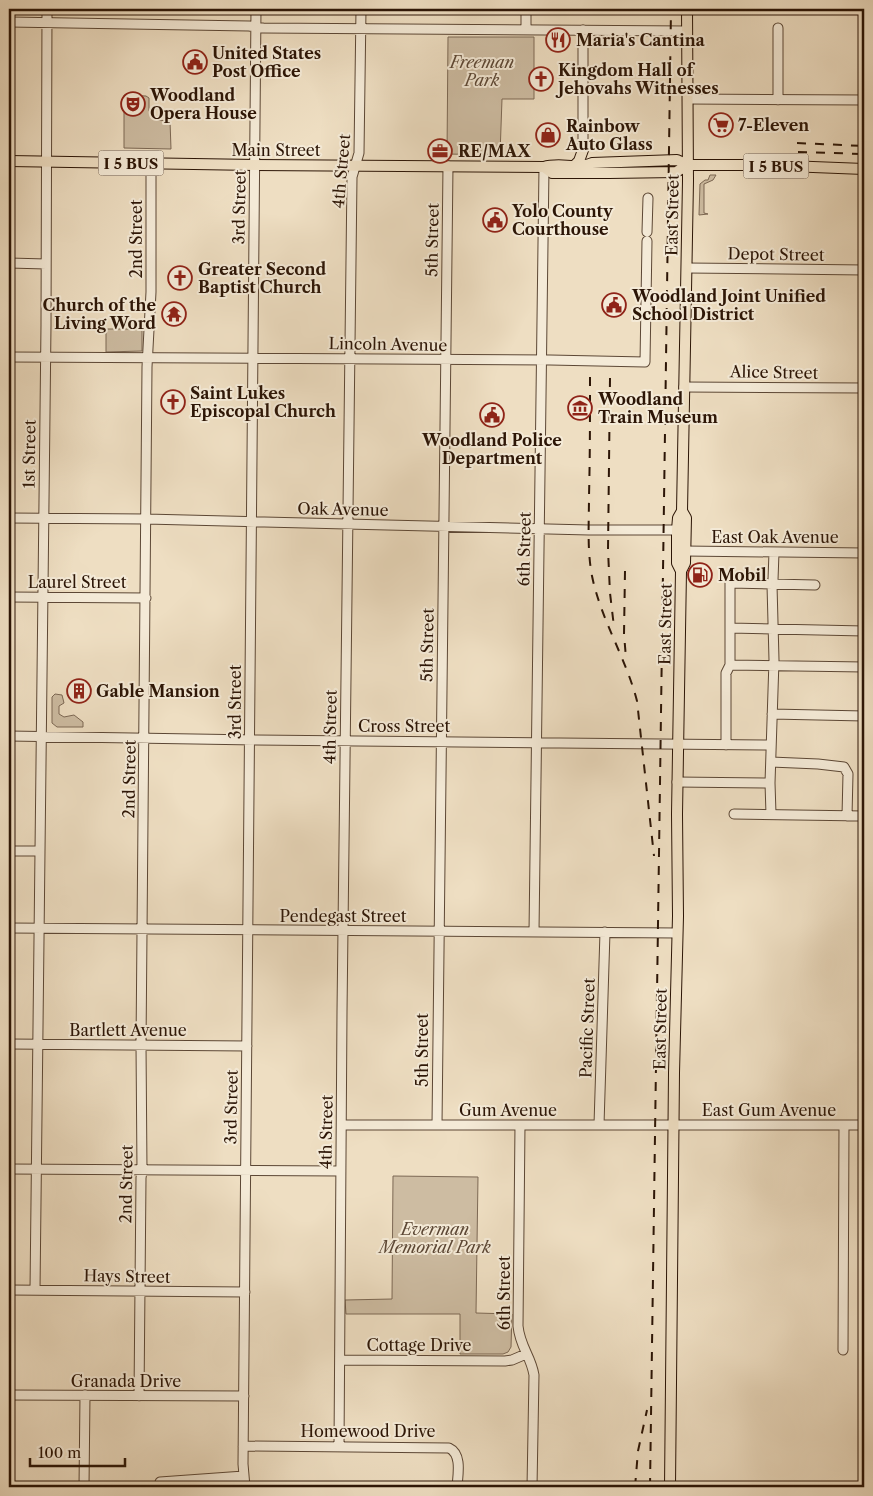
<svg xmlns="http://www.w3.org/2000/svg" width="873" height="1496" font-family="'Libre Caslon Text',serif">
  <style>
    .green { fill: #cdbca2; stroke: #7c6854 }
    .lines { fill: none; stroke-linecap: round; stroke-linejoin: round }
    .minor-casing { stroke: #5c4735; stroke-width: 11 }
    .major-casing { stroke: #2c1506; stroke-width: 12 }
    .minor { stroke: #f4ead7; stroke-width: 9 }
    .major { stroke: #eedec2; stroke-width: 10 }
    .rail { stroke: #2c1506; stroke-width: 2; stroke-dasharray: 9 9; stroke-linecap: butt }
    .labels { text-anchor: middle; dominant-baseline: central; stroke-width: 4; stroke-linejoin: round; paint-order: stroke }
    .shield { fill: #f4ead7; stroke: #685545; stroke-width: 1 }
    .shield-label { font-size: 15px; font-weight: bold; fill: #2c1506 }
    .poi-label { font-size: 16px; font-weight: bold; fill: #2c1506; stroke: #f4ead7; text-anchor: start }
    .park-label { font-size: 16px; font-style: italic; fill: #5c4735; stroke: #f4ead7 }
    .street-label { font-size: 16px; fill: #2c1506; stroke: #f4ead7 }
  </style>
  <rect width="100%" height="100%" fill="#eedec2"/>
  <filter id="stains"><feTurbulence type="fractalNoise" baseFrequency=".004" numOctaves="4"/><feColorMatrix values="0 0 0 0 .2 0 0 0 0 .09 0 0 0 0 .02 0 0 0 .5 -.17"/></filter>
  <radialGradient id="worn" r=".72"><stop offset=".6" stop-color="#630" stop-opacity="0"/><stop offset="1" stop-color="#630" stop-opacity=".3"/></radialGradient>
  <path class="green" d="M448,37H534V99H502L500,155L447,154Z
    M124,95L146,96L149,98V111L157,120L170,121L171,149L124,148Z
    M710,175H716L713,180L704,184V213L708,214L699,215L700,184L705,180H708Z
    M106,329H142V351L106,352Z
    M55,694L62,695L64,703L59,706V714L64,717L74,715L83,722V727H57L52,723V697Z
    M393,1176L478,1177L476,1313L512,1314L511,1347L508,1352L503,1354H460V1314H346L345,1300L392,1299Z"/>
  <g class="lines">
    <g class="minor-casing">
      <path id="minor" d="M526,9V29
        M9,22L249,26L263,28L687,31
        M688,99L864,100
        M778,100V28
        M583,150V30
        M647,232L648,198
        M9,263L46,264
        M687,268L864,270
        M9,357L550,360L645,362L647,241
        M684,387L864,388
        M9,518L146,519L589,530H677
        M685,551L864,553
        M9,597L146,598
        M730,628L864,631
        M730,665L864,667
        M772,714L864,716
        M9,736L256,740L771,745
        M726,745V673L730,665V583L815,585
        M771,762L818,764L844,767L848,774L847,816
        M677,782L770,783
        M734,814L864,816
        M771,814L770,783L774,660L772,585L773,580L774,552
        M9,851H40
        M9,928L677,933
        M534,932L544,167
        M9,1044L247,1046
        M342,1125H864
        M437,1125L448,166
        M520,1125L518,1326C520,1347 531,1356 534,1375L532,1487
        M599,1125L605,932
        M9,1169L341,1171
        M9,1290L245,1292
        M35,1290L46,325L47,9
        M843,1350L844,1125
        M340,1360L505,1361L512,1360L526,1354
        M9,1395L244,1396
        M139,1396L141,1178L142,1171L141,1045L147,367L151,292V163
        M243,1446L449,1448C462,1454 458,1474 457,1487
        M339,1446L342,1012L352,177L359,153L361,9
        M84,1487L85,1395
        M163,1487L160,1482L244,1476
        M245,1487L243,1464L256,9"/>
    </g>
    <g class="major-casing">
      <path id="major" d="M9,161L255,165L544,167C560,162 578,170 592,163L677,160L688,165H761L864,169
        M575,165L579,161L583,150
        M544,167L552,173H609L676,172L688,165
        M681,571L677,563V530L678,518L682,511
        M670,1487L674,1073L678,916L677,814L681,571L685,563L686,518L682,511L688,181L687,9"/>
    </g>
    <use href="#minor" class="minor"/>
    <use href="#major" class="major"/>
    <path class="rail" d="M797,143L864,146
      M798,152L864,154
      M590,377C590,417 590,456 589,496C589,522 587,550 592,576C601,620 626,658 637,701L654,856
      M610,378L608,550L610,593L614,627
      M625,571L624,634L626,658
      M635,1487L638,1451L647,1410
      M650,1487L671,9"/>
  </g>
  <defs>
    <g id="restaurant-ring" transform="scale(1.25)"><circle r="9.5" fill="#f4ead7" stroke="#8f2418" stroke-width="1.5"/><path d="M-5-6h1v4h1v-4h1v4h1v-4h1v5L-1.5 .5V6h-2V.5L-5-1ZM5-6V6H3V1.5H1.5Q1.5-4 5-6Z" fill="#8f2418"/></g>
    <g id="civic-ring" transform="scale(1.25)"><circle r="9.5" fill="#f4ead7" stroke="#8f2418" stroke-width="1.5"/><path d="M-.6-6.5H3V-4.5H.6V-3L4-1V1h2V6H-6V1h2V-1L-.6-3ZM-1.2 2.5V6h2.4V2.5Z" fill="#8f2418"/></g>
    <g id="church-ring" transform="scale(1.25)"><circle r="9.5" fill="#f4ead7" stroke="#8f2418" stroke-width="1.5"/><path d="M-1.2-6h2.4v3.5h3.3v2.4h-3.3V6h-2.4V-.1h-3.3v-2.4h3.3Z" fill="#8f2418"/></g>
    <g id="theatre-ring" transform="scale(1.25)"><circle r="9.5" fill="#f4ead7" stroke="#8f2418" stroke-width="1.5"/><path d="M-5-5.5Q0-4 5-5.5V0Q5 5 0 6Q-5 5-5 0ZM-3.3-2.5H-1v1.5H-3.3ZM1-2.5H3.3v1.5H1ZM-2.8 1Q0 5.5 2.8 1Z" fill="#8f2418"/></g>
    <g id="supermarket-ring" transform="scale(1.25)"><circle r="9.5" fill="#f4ead7" stroke="#8f2418" stroke-width="1.5"/><path d="M-6-5.5h2.5l.6 2H6L4.5 2H-2.5L-4.4-4H-6ZM-1.5 3.2a1.3 1.3 0 1 0 .1 0ZM3 3.2a1.3 1.3 0 1 0 .1 0Z" fill="#8f2418"/></g>
    <g id="shop-ring" transform="scale(1.25)"><circle r="9.5" fill="#f4ead7" stroke="#8f2418" stroke-width="1.5"/><path d="M-5-2.5h2.3a2.7 3.5 0 0 1 5.4 0H5L5.5 6h-11ZM-1.5-2.5h3a1.5 2.3 0 0 0-3 0Z" fill="#8f2418"/></g>
    <g id="office-ring" transform="scale(1.25)"><circle r="9.5" fill="#f4ead7" stroke="#8f2418" stroke-width="1.5"/><path d="M-6-3h4V-5.5h4V-3h4V5H-6ZM-1-4.5V-3h2v-1.5ZM-6 0V1H6V0Z" fill="#8f2418"/></g>
    <g id="temple-ring" transform="scale(1.25)"><circle r="9.5" fill="#f4ead7" stroke="#8f2418" stroke-width="1.5"/><path d="M0-6L5-2H3V0L6.5 2.5H4V6H1.5V3h-3V6H-4V2.5H-6.5L-3 0V-2H-5Z" fill="#8f2418"/></g>
    <g id="museum-ring" transform="scale(1.25)"><circle r="9.5" fill="#f4ead7" stroke="#8f2418" stroke-width="1.5"/><path d="M0-6L6-3V-2H-6V-3ZM-5-1h2V3h-2ZM-1-1h2V3h-2ZM3-1h2V3H3ZM-6 4H6V6H-6Z" fill="#8f2418"/></g>
    <g id="fuel-ring" transform="scale(1.25)"><circle r="9.5" fill="#f4ead7" stroke="#8f2418" stroke-width="1.5"/><path d="M-5.5-6h7V0h2V4h1.3V-2.5L3-4.5l.8-.8L6-3V5H2.5V1h-1V6h-7ZM-4.2-4.7v3.2H.2V-4.7Z" fill="#8f2418"/></g>
    <g id="building-ring" transform="scale(1.25)"><circle r="9.5" fill="#f4ead7" stroke="#8f2418" stroke-width="1.5"/><path d="M-4-6H4V6H1V3H-1V6H-4ZM-2.5-4.3h1.7v1.8h-1.7ZM.8-4.3h1.7v1.8H.8ZM-2.5-1h1.7V.8h-1.7ZM.8-1h1.7V.8H.8Z" fill="#8f2418"/></g>
  </defs>
  <g fill-rule="evenodd">
    <use href="#restaurant-ring" x="558" y="40"/>
    <use href="#civic-ring" x="195" y="62"/>
    <use href="#church-ring" x="541" y="79"/>
    <use href="#theatre-ring" x="133" y="104"/>
    <use href="#supermarket-ring" x="721" y="125"/>
    <use href="#shop-ring" x="548" y="135"/>
    <use href="#office-ring" x="440" y="151"/>
    <use href="#civic-ring" x="495" y="220"/>
    <use href="#church-ring" x="180" y="278"/>
    <use href="#civic-ring" x="614" y="305"/>
    <use href="#temple-ring" x="174" y="314"/>
    <use href="#church-ring" x="173" y="402"/>
    <use href="#museum-ring" x="580" y="408"/>
    <use href="#civic-ring" x="492" y="415"/>
    <use href="#fuel-ring" x="700" y="575"/>
    <use href="#building-ring" x="79" y="691"/>
  </g>
  <g class="labels">
    <g class="shield">
      <rect x="98.5" y="150.5" width="65" height="25" rx="4"/>
      <rect x="743.5" y="153.5" width="65" height="25" rx="4"/>
    </g>
    <g class="shield-label">
      <text x="131" y="163">I 5 BUS</text>
      <text x="776" y="166">I 5 BUS</text>
    </g>
    <g class="poi-label">
      <text x="576" y="40">Maria's Cantina</text>
      <text x="212" y="53">United States<tspan x="212" dy="18">Post Office</tspan></text>
      <text x="558" y="70">Kingdom Hall of<tspan x="558" dy="18">Jehovahs Witnesses</tspan></text>
      <text x="150" y="95">Woodland<tspan x="150" dy="18">Opera House</tspan></text>
      <text x="738" y="125">7-Eleven</text>
      <text x="566" y="126">Rainbow<tspan x="566" dy="18">Auto Glass</tspan></text>
      <text x="458" y="151">RE/MAX</text>
      <text x="512" y="211">Yolo County<tspan x="512" dy="18">Courthouse</tspan></text>
      <text x="198" y="269">Greater Second<tspan x="198" dy="18">Baptist Church</tspan></text>
      <text x="632" y="296">Woodland Joint Unified<tspan x="632" dy="18">School District</tspan></text>
      <text x="156" y="305" text-anchor="end">Church of the<tspan x="156" dy="18">Living Word</tspan></text>
      <text x="190" y="393">Saint Lukes<tspan x="190" dy="18">Episcopal Church</tspan></text>
      <text x="598" y="399">Woodland<tspan x="598" dy="18">Train Museum</tspan></text>
      <text x="492" y="440" text-anchor="middle">Woodland Police<tspan x="492" dy="18">Department</tspan></text>
      <text x="718" y="575">Mobil</text>
      <text x="96" y="691">Gable Mansion</text>
    </g>
    <g class="park-label">
      <text x="482" y="62">Freeman<tspan x="482" dy="18">Park</tspan></text>
      <text x="435" y="1229">Everman<tspan x="435" dy="18">Memorial Park</tspan></text>
    </g>
    <g class="street-label">
      <text x="276" y="150">Main Street</text>
      <text transform="translate(341 171) rotate(-85)">4th Street</text>
      <text transform="translate(239 207) rotate(-89)">3rd Street</text>
      <text transform="translate(672 215) rotate(-89)">East Street</text>
      <text transform="translate(136 239) rotate(-90)">2nd Street</text>
      <text transform="translate(432 240) rotate(-89)">5th Street</text>
      <text transform="translate(776 254) rotate(1)">Depot Street</text>
      <text transform="translate(388 344) rotate(1)">Lincoln Avenue</text>
      <text transform="translate(774 372) rotate(1)">Alice Street</text>
      <text transform="translate(29 454) rotate(-89)">1st Street</text>
      <text transform="translate(343 509) rotate(1)">Oak Avenue</text>
      <text x="775" y="537">East Oak Avenue</text>
      <text transform="translate(524 549) rotate(-89)">6th Street</text>
      <text x="77" y="582">Laurel Street</text>
      <text transform="translate(665 624) rotate(-89)">East Street</text>
      <text transform="translate(427 645) rotate(-89)">5th Street</text>
      <text transform="translate(235 702) rotate(-90)">3rd Street</text>
      <text x="404" y="726">Cross Street</text>
      <text transform="translate(330 727) rotate(-89)">4th Street</text>
      <text transform="translate(129 779) rotate(-89)">2nd Street</text>
      <text x="343" y="916">Pendegast Street</text>
      <text transform="translate(587 1028) rotate(-88)">Pacific Street</text>
      <text transform="translate(660 1029) rotate(-89)">East Street</text>
      <text x="128" y="1030">Bartlett Avenue</text>
      <text transform="translate(422 1050) rotate(-90)">5th Street</text>
      <text transform="translate(231 1107) rotate(-89)">3rd Street</text>
      <text x="508" y="1110">Gum Avenue</text>
      <text x="769" y="1110">East Gum Avenue</text>
      <text transform="translate(326 1132) rotate(-89)">4th Street</text>
      <text transform="translate(126 1184) rotate(-89)">2nd Street</text>
      <text transform="translate(127 1276) rotate(1)">Hays Street</text>
      <text transform="translate(504 1293) rotate(-90)">6th Street</text>
      <text x="419" y="1345">Cottage Drive</text>
      <text x="126" y="1381">Granada Drive</text>
      <text x="368" y="1431">Homewood Drive</text>
    </g>
  </g>
  <rect width="873" height="1496" fill="none" stroke="#eedec2" stroke-width="30"/>
  <rect x="10" y="10" width="853" height="1476" fill="none" stroke="#2c1506" stroke-width="2.5"/>
  <rect x="15" y="15" width="843" height="1466" fill="none" stroke="#2c1506"/>
  <path d="M30 1458v8h95v-8" fill="none" stroke="#2c1506" stroke-width="2.5"/>
  <text x="38" y="1458" font-size="15" fill="#2c1506" stroke="#f4ead7" stroke-width="4" paint-order="stroke">100 m</text>
  <rect width="100%" height="100%" filter="url(#stains)"/>
  <rect width="100%" height="100%" fill="url(#worn)"/>
</svg>
